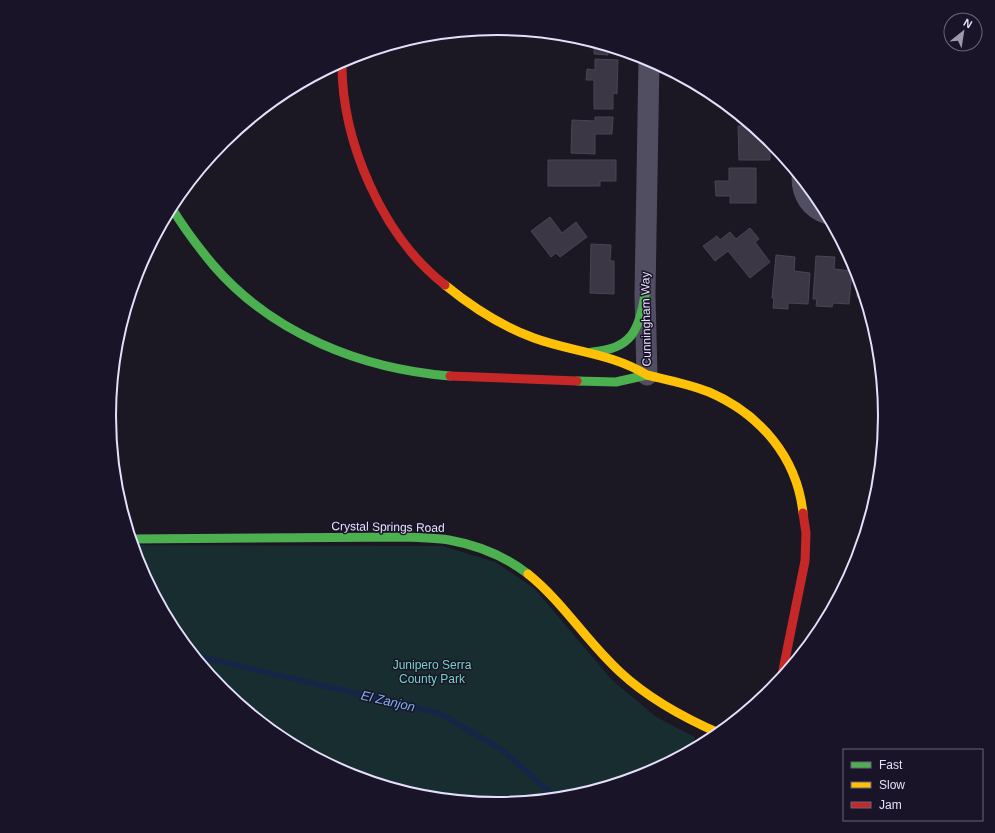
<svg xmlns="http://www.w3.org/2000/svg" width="995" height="833" font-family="Arial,sans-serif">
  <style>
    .green { fill: #182d2f }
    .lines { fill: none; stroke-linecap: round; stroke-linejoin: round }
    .stream { stroke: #162547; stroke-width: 5.5 }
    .building { fill: #3b3745; stroke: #494555 }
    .street { stroke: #514e62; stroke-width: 21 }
    .fast { stroke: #4caf50; stroke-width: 9 }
    .slow { stroke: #ffc107; stroke-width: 9 }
    .jam { stroke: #c62828; stroke-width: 9 }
    .labels { text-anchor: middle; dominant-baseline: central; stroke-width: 3; stroke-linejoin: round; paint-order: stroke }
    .street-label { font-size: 12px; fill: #e5dffb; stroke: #191428 }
    .park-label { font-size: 12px; fill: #73d3c2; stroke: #191428 }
    .water-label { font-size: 13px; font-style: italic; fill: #7ab0ee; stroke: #191428 }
    .rim { fill: none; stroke: #e5dffb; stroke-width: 2 }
  </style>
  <rect width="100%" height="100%" fill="#1b1824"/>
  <path class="green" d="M133,545L443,546L495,562L534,588L611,679L656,717L695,737L689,752L646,776L573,798L497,805L421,797L349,775L281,739L223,691L174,632L138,565Z"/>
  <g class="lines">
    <path class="stream" d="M193,655L439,713L501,749L558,799"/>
  </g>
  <path class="building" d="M594,42L621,50V52L608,51V55L594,54Z
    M595,59L618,60L617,94L613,93V109H594V80H586L587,69L595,70Z
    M737,113L749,122H737Z
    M595,117H613L612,134H595V154L571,153L572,120L595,121Z
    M738,126H753L767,137V140H770V160H739Z
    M548,160H616V181H600V186H548Z
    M729,168H756V203H730V196H716L715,181H729Z
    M550,217L562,233L576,222L587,237L560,257L556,253L551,257L531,231Z
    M750,228L759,239L755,242L770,262L750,278L728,251L715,261L703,246L717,236L720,240L730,232L736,239Z
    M591,244L611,245L610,261H614V294L590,293Z
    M776,255L795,257L794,271L810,273L808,304L788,303V309L773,308L774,298H772Z
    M816,256L835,257L834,269L852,271L849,304L833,303L832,307L816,306L817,299H813Z
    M855,265L857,268L865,296L857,297Z
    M871,323H873L879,341L880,357H874Z
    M881,362L884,398H878L875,363Z"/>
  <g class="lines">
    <path class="street" d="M802,178C802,195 811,209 828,214
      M647,375L645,295L649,59"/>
    <path class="fast" d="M171,207C184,228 198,247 214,266C273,334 362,369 450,376
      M592,352C631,349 639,331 645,295
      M577,381L616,382L647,375
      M131,539L409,537C422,538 436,538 449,540C477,545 506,557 528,574"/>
    <path class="slow" d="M445,285C472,307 501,326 534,338C572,352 611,353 647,375
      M647,375C668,380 689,384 709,392C760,414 797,457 803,513
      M528,574C563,602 587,642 620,672C649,699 684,718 721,734"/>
    <path class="jam" d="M342,61C341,140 382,236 445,285
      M450,376L577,381
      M781,680L805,561L806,533L803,513"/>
  </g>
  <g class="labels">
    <g class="street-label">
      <text transform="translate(646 319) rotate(-91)">Cunningham Way</text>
      <text transform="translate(388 527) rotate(1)">Crystal Springs Road</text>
    </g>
    <g class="park-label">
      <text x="432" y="665">Junipero Serra<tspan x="432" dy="14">County Park</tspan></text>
    </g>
    <g class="water-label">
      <text transform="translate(388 701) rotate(13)">El Zanjon</text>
    </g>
  </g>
  <path d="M0 0H995V833H0ZM116 416a381 381 0 1 1 762 0a381 381 0 1 1-762 0Z" fill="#191428" fill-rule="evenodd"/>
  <path class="rim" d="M116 416a381 381 0 1 1 762 0a381 381 0 1 1-762 0Z"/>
  <rect x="843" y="749" width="140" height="72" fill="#191428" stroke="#6b657c"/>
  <rect x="851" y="762" width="20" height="6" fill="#4caf50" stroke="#6b657c"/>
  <text x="879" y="769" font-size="12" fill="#e5dffb">Fast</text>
  <rect x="851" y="782" width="20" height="6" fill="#ffc107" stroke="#6b657c"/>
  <text x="879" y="789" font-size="12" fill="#e5dffb">Slow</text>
  <rect x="851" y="802" width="20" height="6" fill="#c62828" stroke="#6b657c"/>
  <text x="879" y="809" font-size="12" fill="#e5dffb">Jam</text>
  <g transform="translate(963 32) rotate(30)"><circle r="19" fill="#191428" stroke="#6b657c"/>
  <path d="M0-3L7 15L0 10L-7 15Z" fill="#9e99b0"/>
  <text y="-6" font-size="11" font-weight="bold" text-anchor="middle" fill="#e5dffb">N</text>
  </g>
</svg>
